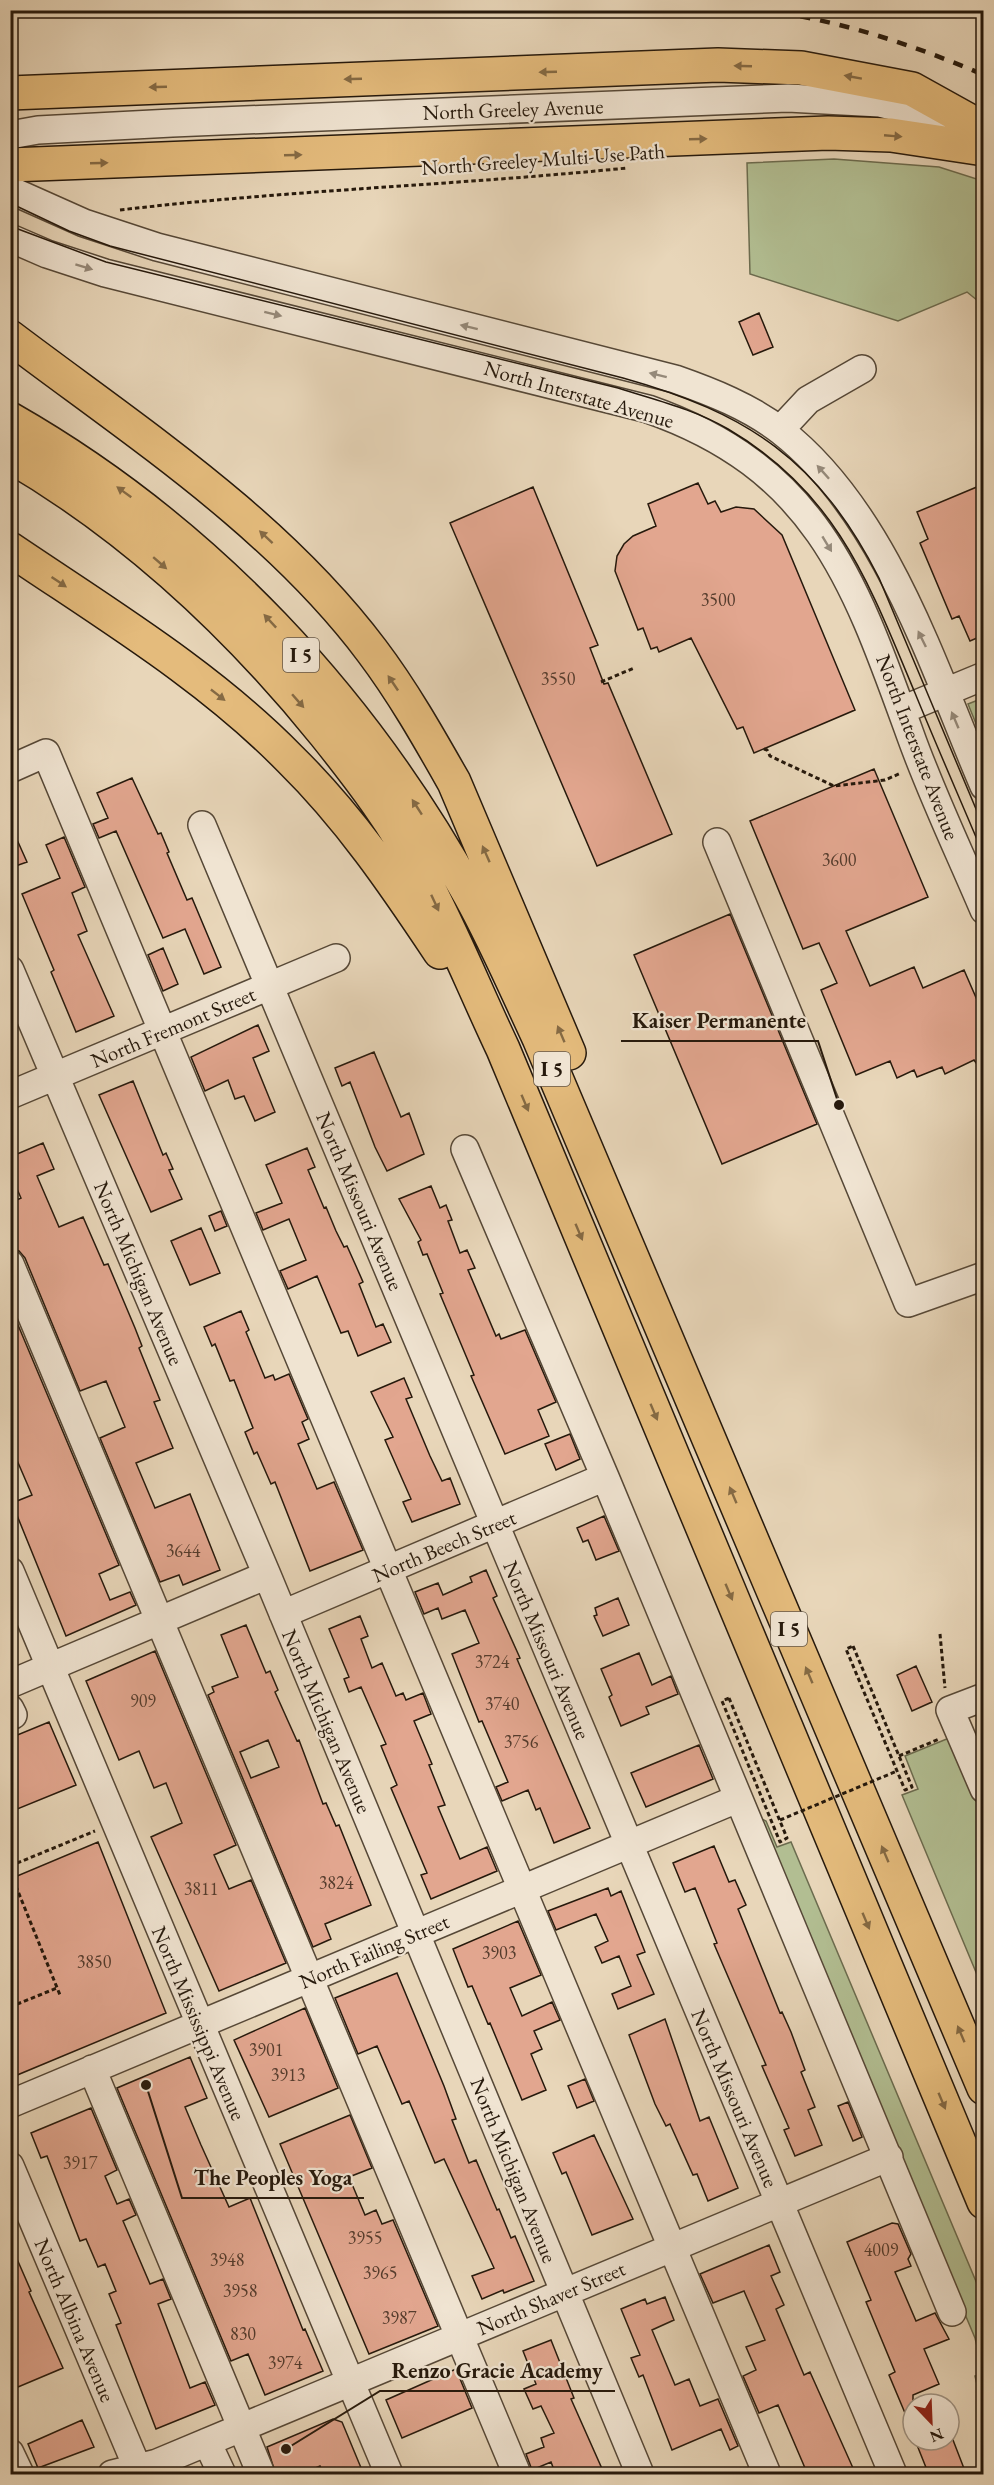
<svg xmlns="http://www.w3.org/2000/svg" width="994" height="2485" font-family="'EB Garamond',serif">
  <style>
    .green { fill: #b2be92; stroke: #6c6c4f; stroke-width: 1.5 }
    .building { fill: #e2a68f; stroke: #26190c; stroke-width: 1.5; fill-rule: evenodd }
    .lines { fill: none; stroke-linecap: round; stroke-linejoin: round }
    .minor-casing { stroke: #564837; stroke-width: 30 }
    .highway-casing { stroke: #26190c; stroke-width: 36 }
    .path { stroke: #26190c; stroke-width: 3; stroke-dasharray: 4.5 3; stroke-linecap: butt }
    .minor { stroke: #f0e4d2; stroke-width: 27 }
    .highway { stroke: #e4bb7c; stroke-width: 33 }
    .tram { stroke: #26190c; stroke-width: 1.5 }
    .rail { stroke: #26190c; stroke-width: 4.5; stroke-dasharray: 10 10; stroke-linecap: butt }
    .path-bridge { stroke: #26190c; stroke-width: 3; stroke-dasharray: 4.5 3; stroke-linecap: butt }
    .oneway { fill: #856a44 }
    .oneway2 { fill: #958979 }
    .labels { text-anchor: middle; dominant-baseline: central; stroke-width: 4.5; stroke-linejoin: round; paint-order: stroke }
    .number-label { font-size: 18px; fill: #553c2d }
    .shield { fill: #f0e4d2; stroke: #635647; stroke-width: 1.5 }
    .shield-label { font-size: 20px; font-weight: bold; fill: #26190c }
    .street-label { font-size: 21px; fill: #26190c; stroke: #f0e4d2 }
    .leader { fill: none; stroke: #26190c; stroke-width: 2 }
    .callout-dot { fill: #26190c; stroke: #f0e4d2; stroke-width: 2 }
    .callout-label { font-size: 22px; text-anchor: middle; font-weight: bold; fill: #26190c; stroke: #f0e4d2; stroke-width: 4.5; stroke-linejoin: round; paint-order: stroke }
  </style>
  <rect width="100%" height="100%" fill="#e8d6b9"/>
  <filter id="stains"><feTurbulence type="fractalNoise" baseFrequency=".00333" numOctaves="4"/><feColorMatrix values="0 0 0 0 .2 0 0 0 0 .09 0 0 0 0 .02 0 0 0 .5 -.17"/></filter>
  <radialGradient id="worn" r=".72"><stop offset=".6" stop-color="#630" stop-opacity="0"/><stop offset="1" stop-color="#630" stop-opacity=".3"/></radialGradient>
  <path class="green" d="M834,159L939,167L983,181V305L967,292L898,321L750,274L747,163Z
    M983,698V741L968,704Z
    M954,1736L983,1808V1989L902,1795L918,1789L905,1756Z
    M760,1818L766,1821L777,1847L791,1842L983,2298V2370L975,2338L847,2034Z
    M983,2374H984L983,2409L975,2376Z"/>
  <path class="building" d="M759,313L773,347L753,355L739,322Z
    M698,483L708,504L715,501L721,512L736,507L754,509L782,535L855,710L754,753L743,727L737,729L691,638L659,652L657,647L651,649L643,628L638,630L615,571L617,556L624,544L633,536L656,526L648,504Z
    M984,484V635L970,641L959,616L952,619L920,543L928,539L917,512Z
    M533,487L598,645L590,648L604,684L608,683L672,834L597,866L450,523Z
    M874,769L928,897L846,931L870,986L914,967L923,988L964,970L984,1016V1074L974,1060L945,1074L942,1067L917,1077L914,1070L897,1078L890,1061L856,1075L821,990L837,983L819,943L803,949L750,821Z
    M132,778L158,834L161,833L169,852L167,853L187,900L192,898L221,967L204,974L185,929L163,938L116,831L99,838L93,824L108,818L97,793Z
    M10,824L27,862L10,868Z
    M64,837L85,887L72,893L87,931L78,935L114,1016L76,1032L51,972L54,970L22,894L60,878L46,845Z
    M730,914L817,1124L722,1164L634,955Z
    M163,948L178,984L163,991L148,955Z
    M258,1025L269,1051L253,1058L275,1112L255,1121L244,1096L235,1099L228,1080L205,1091L191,1057Z
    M374,1052L401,1117L409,1113L424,1154L387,1171L375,1147L350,1082L342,1086L335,1068Z
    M133,1081L163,1155L166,1153L173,1169L169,1170L182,1199L151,1212L99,1095Z
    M43,1143L54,1169L37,1176L59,1227L83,1217L104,1265L108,1264L135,1328L142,1346L139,1348L160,1400L154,1402L173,1448L136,1463L155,1508L190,1494L220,1570L183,1585L179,1575L160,1582L100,1438L125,1427L106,1381L80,1391L25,1258L19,1251L10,1248V1203L21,1198L10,1173V1157Z
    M307,1148L315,1167L308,1170L324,1208L326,1207L336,1231L344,1247L347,1246L356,1266L363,1282L359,1284L376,1327L383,1324L391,1342L358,1356L348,1331L341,1333L317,1276L288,1289L280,1271L306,1260L289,1219L263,1230L256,1213L282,1203L266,1165Z
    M431,1186L440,1208L446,1205L452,1220L448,1221L460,1253L467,1250L475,1268L468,1270L496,1336L499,1334L501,1339L525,1330L556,1402L538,1410L549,1436L505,1454L471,1376L474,1375L440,1294L443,1293L427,1254L423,1255L418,1242L421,1240L399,1199Z
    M221,1211L227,1226L215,1231L209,1216Z
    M201,1228L220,1273L190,1285L171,1241Z
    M10,1306L119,1565L99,1574L110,1600L130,1592L136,1605L66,1636L12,1503L32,1495L10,1444Z
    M241,1311L249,1330L246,1332L265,1378L273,1375L275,1380L289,1374L308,1419L302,1422L309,1439L298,1444L317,1489L334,1482L363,1550L310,1571L275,1482L271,1484L257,1452L254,1454L245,1432L253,1428L234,1380L230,1381L215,1344L212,1346L204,1327Z
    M404,1378L412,1397L406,1399L430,1456L442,1481L450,1478L460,1504L412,1522L403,1502L411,1499L385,1440L393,1437L371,1392Z
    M570,1434L580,1459L556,1470L545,1444Z
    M604,1516L619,1551L596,1560L588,1540L583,1542L577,1528Z
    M486,1570L497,1596L493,1598L520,1658L517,1659L590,1828L554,1843L540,1808L536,1810L528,1790L502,1801L496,1787L508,1782L482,1721L479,1722L452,1654L479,1643L465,1610L442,1619L438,1608L424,1614L415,1592L438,1583L443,1595L472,1582L470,1577Z
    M618,1598L629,1625L603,1636L594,1616L597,1615L595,1608Z
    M360,1616L368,1636L361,1639L372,1668L382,1663L396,1696L403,1693L406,1700L423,1693L431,1714L414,1721L432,1764L429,1765L445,1805L438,1807L460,1859L487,1847L497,1871L431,1899L421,1875L427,1873L391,1788L397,1785L381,1746L386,1744L361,1687L349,1692L344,1679L349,1677L329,1629Z
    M246,1625L266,1673L270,1671L278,1690L275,1692L297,1741L299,1740L323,1804L326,1803L336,1826L339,1825L371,1905L325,1924L331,1939L313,1947L208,1695L214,1692L212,1687L238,1677L221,1635ZM268,1740L279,1767L251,1778L240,1752Z
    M155,1651L236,1845L214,1855L229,1889L251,1880L286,1963L219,1991L151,1837L182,1823L166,1783L154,1788L139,1751L119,1760L86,1681Z
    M639,1653L652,1685L671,1676L678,1694L646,1707L649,1714L621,1726L609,1697L612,1695L601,1669Z
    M916,1666L932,1702L912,1711L897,1675Z
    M49,1722L76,1785L10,1812V1738Z
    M699,1745L713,1779L646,1807L631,1773Z
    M98,1842L166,2013L10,2078V1879Z
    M714,1846L729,1882L735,1880L746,1905L738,1909L780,2013L782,2012L791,2032L805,2070L801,2072L815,2107L808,2110L822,2145L795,2156L784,2130L789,2128L762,2066L766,2065L714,1944L717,1943L695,1888L685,1892L673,1863Z
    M608,1888L611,1896L621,1891L645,1952L637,1955L654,1994L618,2009L612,1994L631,1986L619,1956L602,1963L595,1947L608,1941L596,1914L556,1930L548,1911Z
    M518,1921L541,1975L510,1988L522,2016L552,2002L560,2020L534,2031L542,2049L531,2054L546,2090L522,2100L490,2023L488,2024L472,1986L468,1987L453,1949Z
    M397,1973L444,2086L456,2119L452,2120L469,2163L476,2160L497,2210L499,2209L511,2238L515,2236L534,2281L504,2293L503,2290L482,2299L472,2276L494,2268L444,2159L435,2163L409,2101L402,2104L377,2046L358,2054L335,1998Z
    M305,2008L338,2088L269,2117L234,2040Z
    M665,2019L700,2121L709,2117L738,2188L708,2201L697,2174L693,2175L670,2124L666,2126L655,2104L629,2035Z
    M190,2057L207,2098L185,2107L201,2145L229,2207L250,2198L303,2330L305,2329L323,2371L265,2395L248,2354L231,2361L117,2088Z
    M585,2079L594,2101L577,2108L568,2086Z
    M848,2102L862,2137L853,2141L838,2106Z
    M91,2108L117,2170L105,2176L117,2204L129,2199L136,2215L123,2221L150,2284L163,2279L171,2299L158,2304L190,2388L205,2382L215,2405L156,2429L116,2325L121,2323L109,2294L116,2291L105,2264L98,2267L86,2239L80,2241L47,2156L41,2158L31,2133Z
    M350,2115L372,2168L349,2177L365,2215L376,2210L382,2224L393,2220L438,2326L369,2354L280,2144Z
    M594,2135L633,2219L592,2235L566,2172L562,2174L553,2153Z
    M892,2223L898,2224L911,2254L908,2259L911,2266L895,2272L916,2321L935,2313L949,2339L924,2349L939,2384L913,2395V2432L889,2375L895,2372L866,2302L871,2300L847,2242Z
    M10,2243L31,2291L29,2292L63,2368L18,2387L10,2370Z
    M769,2245L780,2272L771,2276L784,2305L776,2309L804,2375L810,2372L853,2468L837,2475H808L778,2405L759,2413L743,2376L756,2370L746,2347L765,2340L744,2291L713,2303L700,2274Z
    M665,2297L674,2320L652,2330L675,2385L689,2379L700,2406L718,2399L738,2446L730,2450L721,2429L672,2450L643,2375L639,2377L631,2358L640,2355L621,2309L645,2299L647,2304Z
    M551,2340L574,2398L571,2399L603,2471L595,2475H556L551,2462L532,2470L526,2454L544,2447L541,2438L554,2433L541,2406L533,2409L524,2389L536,2384L523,2351Z
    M456,2369L472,2408L402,2438L386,2400Z
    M333,2419L342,2422L364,2475H324L320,2466L299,2475H276L267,2447Z
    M82,2420L94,2447L38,2468L28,2444Z
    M915,2440H953L965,2471L956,2475H929Z"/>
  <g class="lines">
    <g class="minor-casing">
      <path id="minor" d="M10,135L38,130L172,123L788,98L880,103L951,120
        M10,190L84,223L157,247L675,379C712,392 750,407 781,431C886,513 933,667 984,786
        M10,238L47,254L105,273L648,409C816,468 854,579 910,734C931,793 959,851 984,910
        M780,430L808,400L862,369
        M902,710L984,676
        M10,769L46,753L767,2474
        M202,825L893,2474
        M717,842L908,1303L984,1276
        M10,970L267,1575L640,2474
        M10,1095L336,958
        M465,1149L605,1477L952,2312
        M10,1264L517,2474
        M10,1571L389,2474
        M283,1614L605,1477
        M10,1684L267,1575
        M984,1697L950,1710L984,1789
        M10,1709L13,1715
        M92,2069L261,2474
        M10,2104L737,1799
        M10,2166L140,2474
        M207,2442L222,2474
        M10,2453L20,2474
        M112,2474L157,2463L889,2157"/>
    </g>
    <g class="highway-casing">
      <path id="highway" d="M10,93L718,65L801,68L912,89L984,129
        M10,165L828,133L891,135L984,149
        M10,337C137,433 276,523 372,651C403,692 429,738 454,782L569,1053
        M10,419C206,531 362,699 470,895C496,942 517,991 539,1038L984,2088
        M10,456C132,527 236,624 325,734C361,779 396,825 422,876C452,932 476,992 503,1049L984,2202
        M10,549C106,614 209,676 290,759C349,817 394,883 440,952"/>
    </g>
    <path class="path" d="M120,210C289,190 459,185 627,168
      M601,682L634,668
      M764,749L767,750L770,756L834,786L885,780L901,773
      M940,1634L945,1688
      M853,1646L912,1787L905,1790L846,1649Z
      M729,1698L787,1838L780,1842L722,1701Z
      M899,1756L939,1739
      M10,1866L95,1831
      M10,1874L13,1879L10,1880
      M13,1879L60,1995
      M10,2007L57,1988"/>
    <use href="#minor" class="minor"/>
    <use href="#highway" class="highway"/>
    <path class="tram" d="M10,203L69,231L110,246L623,378C748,413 819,460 879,578L984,828
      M10,226L106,262L618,388C655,400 694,409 728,429C837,493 869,583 915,693C937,747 961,801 984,856"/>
    <path class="rail" d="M761,10C839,20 911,44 984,75"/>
    <path class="path-bridge" d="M780,1820L897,1771"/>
  </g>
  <defs><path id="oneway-solid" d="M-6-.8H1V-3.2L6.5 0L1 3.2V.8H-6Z" transform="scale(1.5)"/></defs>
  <g class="oneway">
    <use href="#oneway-solid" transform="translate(743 66) rotate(-178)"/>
    <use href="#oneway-solid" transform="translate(548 72) rotate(178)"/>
    <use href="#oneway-solid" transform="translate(853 77) rotate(-170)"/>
    <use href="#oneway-solid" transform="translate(353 79) rotate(178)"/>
    <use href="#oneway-solid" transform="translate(158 87) rotate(178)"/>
    <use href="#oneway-solid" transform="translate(893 136) rotate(5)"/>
    <use href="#oneway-solid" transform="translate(698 139) rotate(-2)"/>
    <use href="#oneway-solid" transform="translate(293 155) rotate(-2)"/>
    <use href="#oneway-solid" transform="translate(99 163) rotate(-2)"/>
    <use href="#oneway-solid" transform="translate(124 492) rotate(-144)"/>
    <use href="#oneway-solid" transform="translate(266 537) rotate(-137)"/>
    <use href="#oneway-solid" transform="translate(160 563) rotate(41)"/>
    <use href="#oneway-solid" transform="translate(59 582) rotate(34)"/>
    <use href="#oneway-solid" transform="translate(270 621) rotate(-133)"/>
    <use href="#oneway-solid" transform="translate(393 683) rotate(-124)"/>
    <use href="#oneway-solid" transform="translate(218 695) rotate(38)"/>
    <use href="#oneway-solid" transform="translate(298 701) rotate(49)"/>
    <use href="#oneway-solid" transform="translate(417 807) rotate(-123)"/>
    <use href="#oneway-solid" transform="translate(486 854) rotate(-114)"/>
    <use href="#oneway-solid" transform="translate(435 903) rotate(65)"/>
    <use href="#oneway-solid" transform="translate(561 1034) rotate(-113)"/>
    <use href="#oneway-solid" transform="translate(525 1103) rotate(67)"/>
    <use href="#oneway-solid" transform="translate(579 1232) rotate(67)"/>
    <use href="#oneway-solid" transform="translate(654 1412) rotate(67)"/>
    <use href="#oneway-solid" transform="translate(733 1495) rotate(-113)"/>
    <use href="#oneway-solid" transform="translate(729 1592) rotate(67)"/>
    <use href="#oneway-solid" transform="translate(809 1675) rotate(-113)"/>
    <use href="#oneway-solid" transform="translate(885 1854) rotate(-113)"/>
    <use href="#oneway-solid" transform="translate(866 1921) rotate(67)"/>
    <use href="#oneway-solid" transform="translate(961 2034) rotate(-113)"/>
    <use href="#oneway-solid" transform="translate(942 2101) rotate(67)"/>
  </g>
  <g class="oneway2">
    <use href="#oneway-solid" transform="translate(84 267) rotate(17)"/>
    <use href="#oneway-solid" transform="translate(273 314) rotate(14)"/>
    <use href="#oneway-solid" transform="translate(469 327) rotate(-166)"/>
    <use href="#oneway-solid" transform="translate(658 375) rotate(-166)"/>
    <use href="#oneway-solid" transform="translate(823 472) rotate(-132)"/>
    <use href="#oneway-solid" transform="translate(827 544) rotate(59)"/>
    <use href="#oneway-solid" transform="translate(922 639) rotate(-116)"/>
    <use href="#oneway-solid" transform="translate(955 720) rotate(-113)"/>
  </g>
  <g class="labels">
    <g class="number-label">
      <text x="718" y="599">3500</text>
      <text x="558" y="678">3550</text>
      <text x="839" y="859">3600</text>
      <text x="183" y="1550">3644</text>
      <text x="492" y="1661">3724</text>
      <text x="143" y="1700">909</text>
      <text x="502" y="1703">3740</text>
      <text x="521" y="1741">3756</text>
      <text x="336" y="1882">3824</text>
      <text x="201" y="1888">3811</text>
      <text x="499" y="1952">3903</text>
      <text x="94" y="1961">3850</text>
      <text x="266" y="2049">3901</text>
      <text x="288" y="2074">3913</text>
      <text x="80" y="2162">3917</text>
      <text x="365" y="2237">3955</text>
      <text x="881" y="2249">4009</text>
      <text x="227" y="2259">3948</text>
      <text x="380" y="2272">3965</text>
      <text x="240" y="2290">3958</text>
      <text x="399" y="2317">3987</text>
      <text x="243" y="2333">830</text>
      <text x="285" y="2362">3974</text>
    </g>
    <g class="shield">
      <rect x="283" y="638" width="36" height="34" rx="4.5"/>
      <rect x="534" y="1052" width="36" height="34" rx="4.5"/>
      <rect x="771" y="1612" width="36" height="34" rx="4.5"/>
    </g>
    <g class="shield-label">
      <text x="301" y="655">I 5</text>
      <text x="552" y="1069">I 5</text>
      <text x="789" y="1629">I 5</text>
    </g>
    <g class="street-label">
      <text transform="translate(513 109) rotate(-2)">North Greeley Avenue</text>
      <text transform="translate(543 159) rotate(-4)">North Greeley Multi-Use Path</text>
      <text transform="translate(579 394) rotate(16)">North Interstate Avenue</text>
      <text transform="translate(918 747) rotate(69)">North Interstate Avenue</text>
      <text transform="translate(173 1027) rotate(-23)">North Fremont Street</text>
      <text transform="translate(360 1201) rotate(67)">North Missouri Avenue</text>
      <text transform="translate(139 1273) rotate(67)">North Michigan Avenue</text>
      <text transform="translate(444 1546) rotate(-23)">North Beech Street</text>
      <text transform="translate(547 1650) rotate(67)">North Missouri Avenue</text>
      <text transform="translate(327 1721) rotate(67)">North Michigan Avenue</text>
      <text transform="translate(374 1951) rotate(-23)">North Failing Street</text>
      <text transform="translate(199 2023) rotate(67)">North Mississippi Avenue</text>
      <text transform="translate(735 2098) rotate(67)">North Missouri Avenue</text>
      <text transform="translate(514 2170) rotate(68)">North Michigan Avenue</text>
      <text transform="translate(551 2298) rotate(-23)">North Shaver Street</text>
      <text transform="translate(75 2320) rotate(67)">North Albina Avenue</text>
    </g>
  </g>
  <path class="leader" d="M839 1105L818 1041H621M146 2085L182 2198H364M286 2449L380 2391H615"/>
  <g class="callout-dot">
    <circle cx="839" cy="1105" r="6"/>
    <circle cx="146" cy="2085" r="6"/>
    <circle cx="286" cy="2449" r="6"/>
  </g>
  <g class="callout-label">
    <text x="719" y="1028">Kaiser Permanente</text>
    <text x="273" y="2185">The Peoples Yoga</text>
    <text x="497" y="2378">Renzo Gracie Academy</text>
  </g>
  <rect width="994" height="2485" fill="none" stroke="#e8d6b9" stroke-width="36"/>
  <rect x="12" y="12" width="970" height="2461" fill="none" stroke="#26190c" stroke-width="3"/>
  <rect x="18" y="18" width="958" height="2449" fill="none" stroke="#26190c" stroke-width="1.5"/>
  <g transform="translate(931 2422) rotate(157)"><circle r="28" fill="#f0e4d2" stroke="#9f9383" stroke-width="1.5"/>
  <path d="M0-4.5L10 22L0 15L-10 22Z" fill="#8f2418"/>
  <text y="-9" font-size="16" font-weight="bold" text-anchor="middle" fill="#26190c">N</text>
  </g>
  <rect width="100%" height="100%" filter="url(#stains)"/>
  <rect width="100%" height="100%" fill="url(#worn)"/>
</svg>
